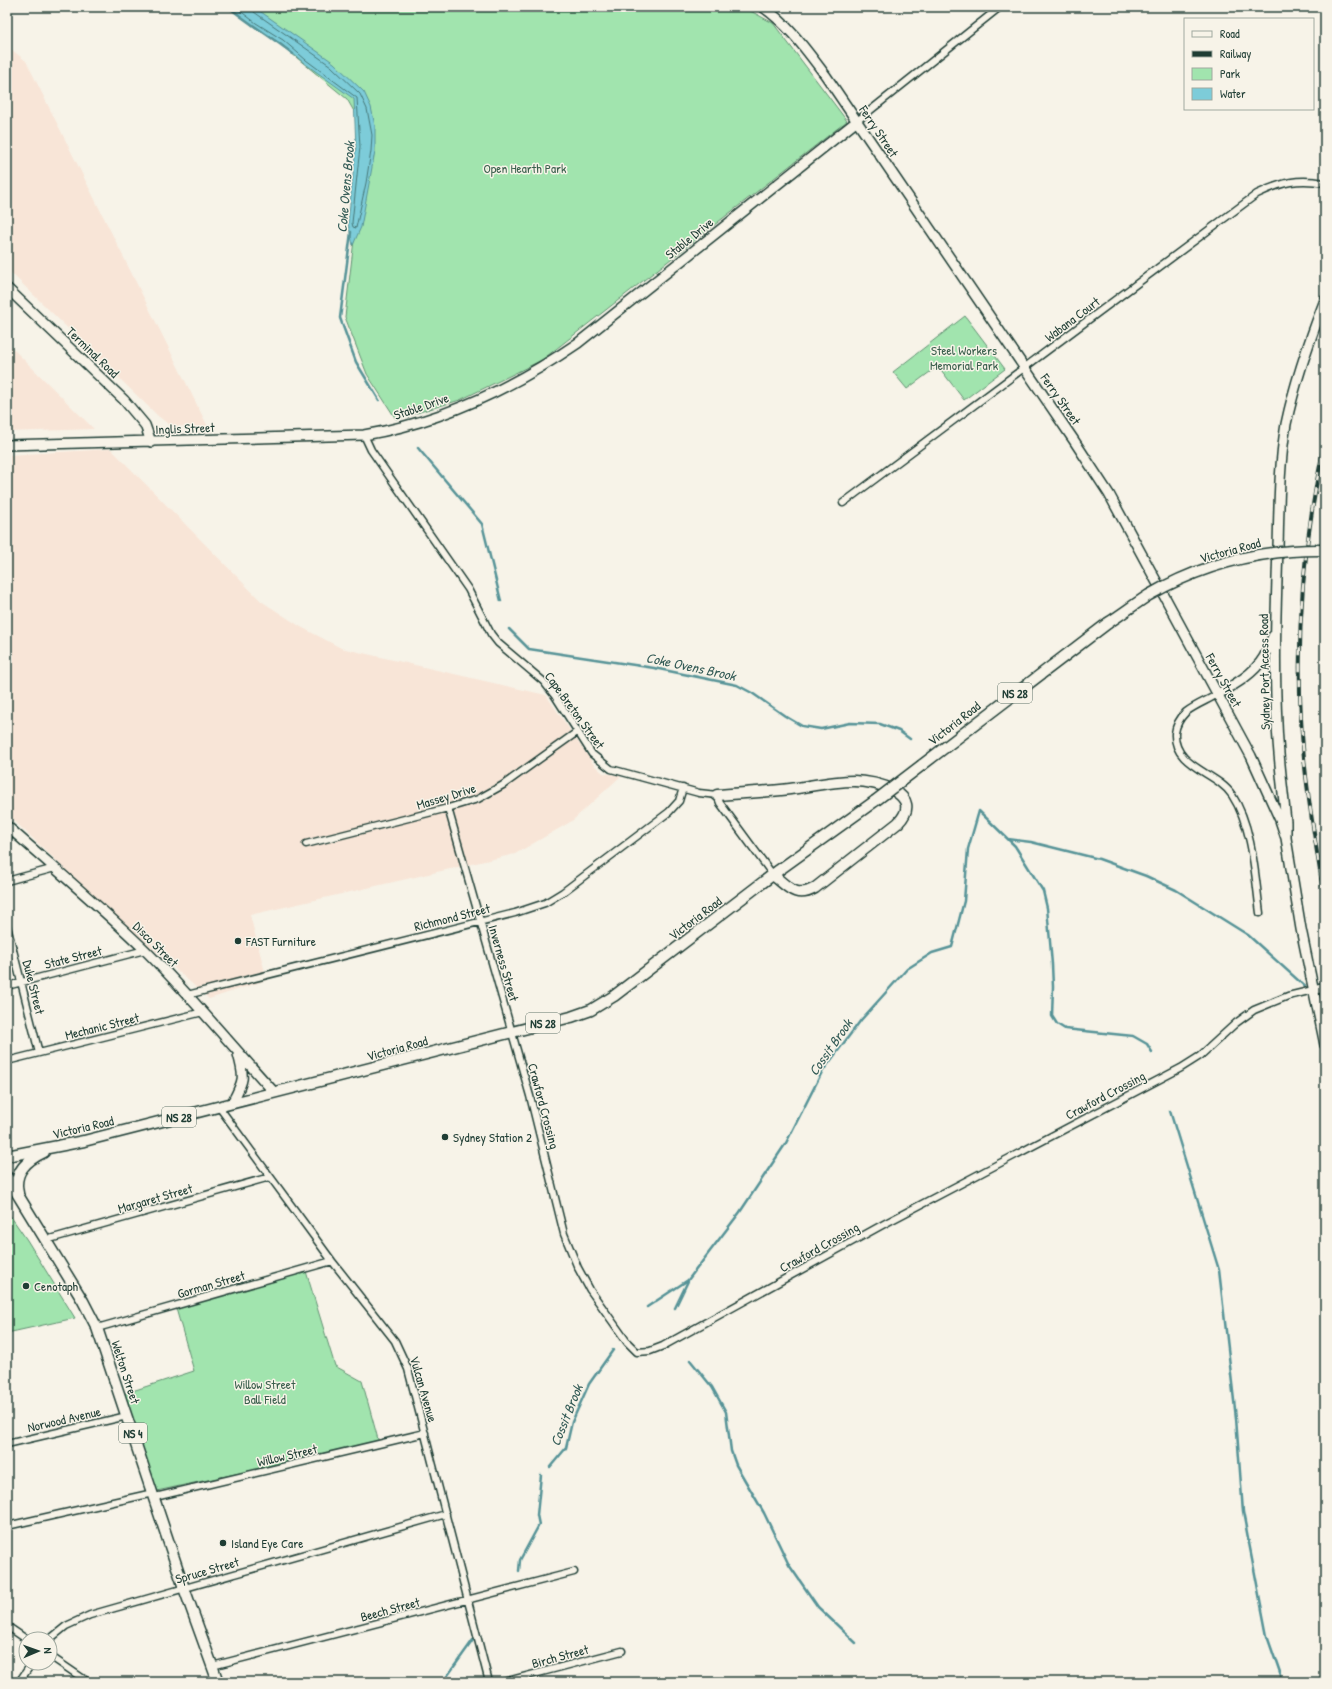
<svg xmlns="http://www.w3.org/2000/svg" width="1332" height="1689" font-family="'Patrick Hand',sans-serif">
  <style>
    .built { fill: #f8e5d7 }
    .green { fill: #a1e4ae; stroke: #609071 }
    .water { fill: #7dccd9; stroke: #579397 }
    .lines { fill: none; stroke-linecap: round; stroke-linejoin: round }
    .shore { stroke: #457676; stroke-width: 1 }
    .stream { stroke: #579397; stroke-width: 2.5 }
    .street-casing { stroke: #1f3d34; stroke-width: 9 }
    .secondary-casing { stroke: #1f3d34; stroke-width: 12 }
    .primary-casing { stroke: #1f3d34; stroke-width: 13 }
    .street { stroke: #f7f3e8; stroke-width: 6 }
    .secondary { stroke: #f7f3e8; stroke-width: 9 }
    .primary { stroke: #f7f3e8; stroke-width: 10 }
    .rail-casing { stroke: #1f3d34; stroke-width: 4 }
    .rail { stroke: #f7f3e8; stroke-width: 2.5; stroke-dasharray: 8; stroke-linecap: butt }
    .primary-bridge-casing { stroke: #1f3d34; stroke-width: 13; stroke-linecap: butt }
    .primary-bridge { stroke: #f7f3e8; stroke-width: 10 }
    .poi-dot { fill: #1f3d34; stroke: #f7f3e8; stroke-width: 1.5 }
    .labels { text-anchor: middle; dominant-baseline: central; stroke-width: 3; stroke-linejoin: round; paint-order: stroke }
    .shield { fill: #f7f3e8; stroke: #60746a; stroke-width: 1 }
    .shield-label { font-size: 12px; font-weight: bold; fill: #1f3d34 }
    .street-label { font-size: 13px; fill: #1f3d34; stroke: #f7f3e8 }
    .park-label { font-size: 13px; fill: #395e4c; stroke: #f7f3e8 }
    .poi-label { font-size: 13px; fill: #1f3d34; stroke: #f7f3e8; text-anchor: start }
    .water-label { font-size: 14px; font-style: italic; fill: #325a55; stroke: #f7f3e8 }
  </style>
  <rect width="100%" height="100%" fill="#f7f3e8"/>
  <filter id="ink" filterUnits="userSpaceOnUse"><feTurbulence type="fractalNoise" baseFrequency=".025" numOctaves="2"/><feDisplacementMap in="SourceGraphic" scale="8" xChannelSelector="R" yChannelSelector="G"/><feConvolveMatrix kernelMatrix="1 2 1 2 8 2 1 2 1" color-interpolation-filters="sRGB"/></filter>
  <g filter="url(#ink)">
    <path class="built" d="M7,46L26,61L208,427L171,426L158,416L7,269Z
      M7,343L94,429L7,432Z
      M111,449L261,601L301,627L341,648L546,695L594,765L603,773L621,776L572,821L515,854L250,915L267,980L209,999L82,885L7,814V455Z"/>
    <path class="green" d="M235,7H743L773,23L847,121L542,360L460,400L396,419L367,374L345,317L365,146L364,129L347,99Z
      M965,316L1005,369L964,400L938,366L907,389L893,372Z
      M7,1211L27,1240L75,1318L7,1333Z
      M305,1268L335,1366L362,1381L379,1443L152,1492L120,1395L194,1371L175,1305Z"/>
    <path class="water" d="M230,7H254L334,63L364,92L371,107L375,126V151L361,227L353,245L348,223L356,147L354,99L304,63L280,43L254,27Z"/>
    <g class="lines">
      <path class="shore" d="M235,7L256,23L283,40L306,60L357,98L360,147L352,223L353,227L356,228L366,183L371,151L372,135L367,109L360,94L331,66L254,12L252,7"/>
      <path class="stream" d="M231,7V9C251,25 273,38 293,54
        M351,232L340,318L356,362L379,400
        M418,448L482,524L501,601
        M509,629L529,649L654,668L737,685L752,693L785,716L802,726L821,729L850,723L880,724L899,731L910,739
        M1008,839L1031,842L1099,859L1146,876L1176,890L1248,935L1310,991
        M1318,998L1325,1004
        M1170,1111L1219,1270L1236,1418L1243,1512L1267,1636L1283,1682
        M647,1307L688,1280L740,1212L786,1143L822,1072L861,1020L907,969L932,953L952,947L964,901L968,849L979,811L1015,846L1043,891L1047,908L1052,964L1053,987L1052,1016L1057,1024L1065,1029L1133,1036L1147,1044L1152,1052
        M675,1308L688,1281
        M690,1360L712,1387L726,1412L731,1451L736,1465L764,1513L789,1565L818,1607L856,1643
        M550,1467L566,1448L572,1422L589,1384L613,1350
        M519,1571L520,1560L539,1525L537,1515L541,1475
        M443,1682L473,1640"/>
      <g class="street-casing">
        <path id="street" d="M857,121L1000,7
          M364,435L371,450L468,589L491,634L498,643L543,681L555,696L592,754L611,769L699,793L717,795L720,803L773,875
          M843,503L1257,194C1282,182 1298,178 1325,183
          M1218,694C1208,700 1195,705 1186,712C1180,718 1176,725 1175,733C1173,767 1217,772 1232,795C1253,827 1255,876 1260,913
          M448,808L530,1096L564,1234L578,1268L590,1290L627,1342L637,1352L650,1351L663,1346L884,1224L1181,1068L1200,1056L1236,1023L1254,1010L1288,996L1313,990
          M306,844L448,808L478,799L503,785L577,732
          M7,881L55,868
          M7,926L39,1053
          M7,986L145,950
          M187,995L515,913L545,903L563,892L669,812L679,801L683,788
          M7,1061L203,1012
          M219,1107L332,1261L395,1341L408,1369L489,1682
          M46,1240L270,1177
          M97,1328L332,1261
          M7,1444L127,1416
          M155,1497L425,1433
          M7,1526L153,1493
          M7,1626L26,1639
          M50,1639L66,1626L90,1615L446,1514
          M50,1656L88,1682
          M212,1666L574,1572
          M19,1682L32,1663
          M504,1682L622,1651"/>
      </g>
      <g class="secondary-casing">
        <path id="secondary" d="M763,7C789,25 807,51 826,76L1073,439L1109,494L1251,756L1280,820L1286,838
          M7,288L124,400L145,425L151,442
          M1325,300C1309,341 1295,382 1286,424C1279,465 1279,507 1278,548C1276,606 1274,665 1277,723C1278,756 1283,789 1286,822V838L1301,929L1325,1045
          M7,445L364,435C441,422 514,387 578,343L857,121
          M1218,694C1234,685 1254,674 1264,657C1268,650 1270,643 1273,636
          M7,826C53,867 101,907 145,950C190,995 231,1045 274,1092
          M1313,990L1325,987
          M232,1103C244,1080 245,1079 238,1054"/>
      </g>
      <g class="primary-casing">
        <path id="primary" d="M922,765L1108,623
          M717,795C741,793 766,792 790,789C811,786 833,781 854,781C876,781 926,794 898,823L815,888C796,899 788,887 773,875
          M7,1156L84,1141L571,1017L591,1010L614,996L779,870L875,801
          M7,1177L83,1301L97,1328L184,1588L218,1682
          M18,1193C13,1172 27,1160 44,1152"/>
      </g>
      <use href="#street" class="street"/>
      <use href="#secondary" class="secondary"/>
      <use href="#primary" class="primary"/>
      <g class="rail-casing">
        <path id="rail" d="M1325,441C1305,532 1296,625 1301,718C1304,779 1315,840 1325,901"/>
      </g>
      <use href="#rail" class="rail"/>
      <g class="primary-bridge-casing">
        <path id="primary-bridge" d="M1108,623C1122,614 1135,604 1149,595C1203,564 1263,549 1325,550
          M875,801L922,765"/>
      </g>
      <use href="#primary-bridge" class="primary-bridge"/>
    </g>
  </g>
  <g class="poi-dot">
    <circle cx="238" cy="941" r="4"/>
    <circle cx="445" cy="1137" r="4"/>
    <circle cx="26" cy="1286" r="4"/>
    <circle cx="223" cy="1543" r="4"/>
  </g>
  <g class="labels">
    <g class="shield">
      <rect x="998" y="683" width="34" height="20" rx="3"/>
      <rect x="526" y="1013" width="34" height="20" rx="3"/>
      <rect x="162" y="1107" width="34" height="20" rx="3"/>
      <rect x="119" y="1423" width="28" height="20" rx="3"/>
    </g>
    <g class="shield-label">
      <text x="1015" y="693">NS 28</text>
      <text x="543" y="1023">NS 28</text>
      <text x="179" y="1117">NS 28</text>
      <text x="133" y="1433">NS 4</text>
    </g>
    <g class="street-label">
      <text transform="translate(879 131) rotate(56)">Ferry Street</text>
      <text transform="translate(689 238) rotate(-39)">Stable Drive</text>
      <text transform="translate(1072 319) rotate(-37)">Wabana Court</text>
      <text transform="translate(93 352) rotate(44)">Terminal Road</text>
      <text transform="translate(1061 399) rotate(55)">Ferry Street</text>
      <text transform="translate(421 406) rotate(-19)">Stable Drive</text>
      <text transform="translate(185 428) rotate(-2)">Inglis Street</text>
      <text transform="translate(1230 550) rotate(-15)">Victoria Road</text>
      <text transform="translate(1264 672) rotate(-91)">Sydney Port Access Road</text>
      <text transform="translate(1224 680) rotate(61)">Ferry Street</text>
      <text transform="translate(575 710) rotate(54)">Cape Breton Street</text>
      <text transform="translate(954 723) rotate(-38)">Victoria Road</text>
      <text transform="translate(446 796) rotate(-17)">Massey Drive</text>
      <text transform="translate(452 917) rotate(-14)">Richmond Street</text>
      <text transform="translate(695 918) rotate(-37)">Victoria Road</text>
      <text transform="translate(156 944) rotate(45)">Disco Street</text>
      <text transform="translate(73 957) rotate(-14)">State Street</text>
      <text transform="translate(504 963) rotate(74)">Inverness Street</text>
      <text transform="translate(34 987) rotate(76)">Duke Street</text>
      <text transform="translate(102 1026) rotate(-14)">Mechanic Street</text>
      <text transform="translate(397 1048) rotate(-15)">Victoria Road</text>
      <text transform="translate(1105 1095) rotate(-28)">Crawford Crossing</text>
      <text transform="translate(544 1106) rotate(75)">Crawford Crossing</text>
      <text transform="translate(83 1127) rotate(-13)">Victoria Road</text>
      <text transform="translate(155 1198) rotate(-16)">Margaret Street</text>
      <text transform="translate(819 1247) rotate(-29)">Crawford Crossing</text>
      <text transform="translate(211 1284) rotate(-16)">Gorman Street</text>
      <text transform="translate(126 1372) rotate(72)">Welton Street</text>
      <text transform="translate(424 1389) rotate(74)">Vulcan Avenue</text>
      <text transform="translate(64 1419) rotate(-13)">Norwood Avenue</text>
      <text transform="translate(287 1455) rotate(-13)">Willow Street</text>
      <text transform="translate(207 1570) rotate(-16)">Spruce Street</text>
      <text transform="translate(390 1609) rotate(-15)">Beech Street</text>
      <text transform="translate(560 1656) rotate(-15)">Birch Street</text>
    </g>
    <g class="park-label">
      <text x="525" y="168">Open Hearth Park</text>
      <text x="964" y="350">Steel Workers<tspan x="964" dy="15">Memorial Park</tspan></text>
      <text x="265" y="1384">Willow Street<tspan x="265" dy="15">Ball Field</tspan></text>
    </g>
    <g class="poi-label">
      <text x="246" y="941">FAST Furniture</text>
      <text x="453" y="1137">Sydney Station 2</text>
      <text x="34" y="1286">Cenotaph</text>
      <text x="231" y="1543">Island Eye Care</text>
    </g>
    <g class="water-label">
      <text transform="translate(345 187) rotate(-85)">Coke Ovens Brook</text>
      <text transform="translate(691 666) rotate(12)">Coke Ovens Brook</text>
      <text transform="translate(830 1047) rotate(-55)">Cossit Brook</text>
      <text transform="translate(566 1415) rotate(-68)">Cossit Brook</text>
    </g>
  </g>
  <rect width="1332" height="1689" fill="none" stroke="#f7f3e8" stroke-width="24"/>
  <rect x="12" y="12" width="1308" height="1665" fill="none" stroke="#1f3d34" stroke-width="1.5" filter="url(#ink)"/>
  <rect x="1184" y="18" width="130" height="92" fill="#f7f3e8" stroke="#a1aaa0"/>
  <rect x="1192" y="31" width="20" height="6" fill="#f7f3e8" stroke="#a1aaa0"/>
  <text x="1220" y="38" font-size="12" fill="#1f3d34">Road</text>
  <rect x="1192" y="51" width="20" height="6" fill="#1f3d34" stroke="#a1aaa0"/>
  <text x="1220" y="58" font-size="12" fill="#1f3d34">Railway</text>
  <rect x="1192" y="68" width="20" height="12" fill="#a1e4ae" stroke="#a1aaa0"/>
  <text x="1220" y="78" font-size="12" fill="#1f3d34">Park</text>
  <rect x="1192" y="88" width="20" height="12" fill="#7dccd9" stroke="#a1aaa0"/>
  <text x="1220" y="98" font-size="12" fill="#1f3d34">Water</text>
  <g transform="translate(38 1651) rotate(88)"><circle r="19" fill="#f7f3e8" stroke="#a1aaa0"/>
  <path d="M0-3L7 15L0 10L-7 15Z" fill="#1f3d34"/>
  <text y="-6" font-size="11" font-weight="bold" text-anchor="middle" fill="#1f3d34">N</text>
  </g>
</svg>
